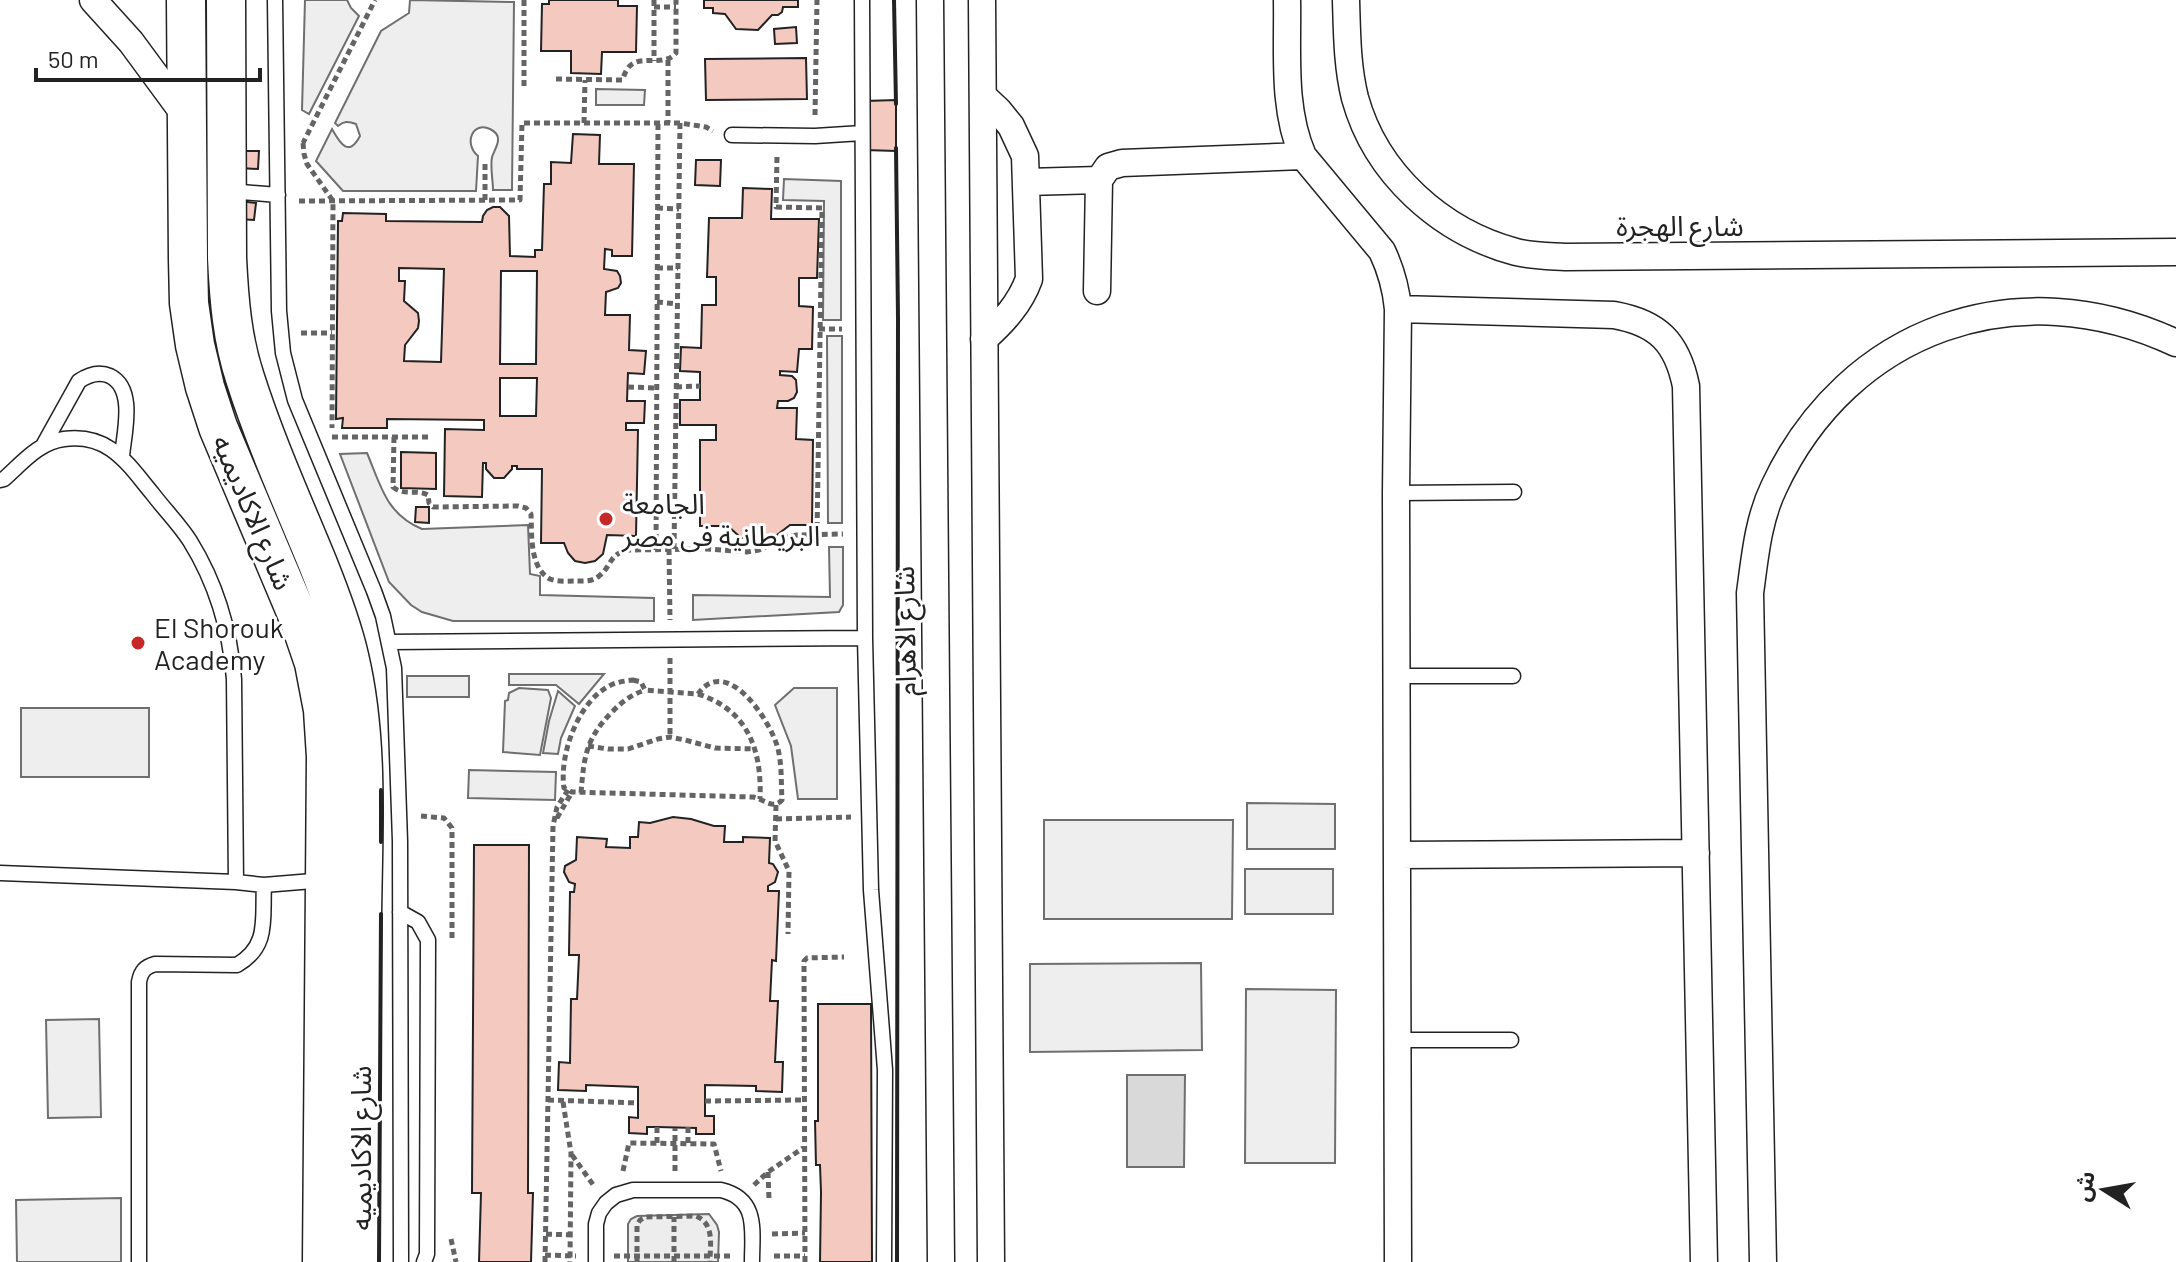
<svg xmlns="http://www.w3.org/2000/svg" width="2176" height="1262" font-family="Barlow,'Noto Sans Arabic',sans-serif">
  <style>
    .green { fill: #eee; stroke: #6f6f6f; stroke-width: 2 }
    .parking { fill: #ededed; stroke: #6f6f6f; stroke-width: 2 }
    .water { fill: #d9d9d9; stroke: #6f6f6f; stroke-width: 2 }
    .building { fill: #f3c9c0; stroke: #222; stroke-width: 2; fill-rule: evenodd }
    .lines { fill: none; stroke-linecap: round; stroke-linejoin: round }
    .lane-casing { stroke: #222; stroke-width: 17 }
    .street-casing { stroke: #222; stroke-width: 29 }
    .secondary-casing { stroke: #222; stroke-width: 41 }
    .path { stroke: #646464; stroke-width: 5; stroke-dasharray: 6 4; stroke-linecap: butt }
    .lane { stroke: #fff; stroke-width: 14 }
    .street { stroke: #fff; stroke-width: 26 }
    .secondary { stroke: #fff; stroke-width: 38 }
    .wall { stroke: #222; stroke-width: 4 }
    .poi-dot { fill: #c62828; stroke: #fff; stroke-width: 3 }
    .labels { text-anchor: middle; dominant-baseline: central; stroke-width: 6; stroke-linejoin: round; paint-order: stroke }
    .street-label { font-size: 28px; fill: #222; stroke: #fff }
    .poi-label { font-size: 28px; fill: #222; stroke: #fff; text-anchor: start }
  </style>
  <rect width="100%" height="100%" fill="#fff"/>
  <path class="green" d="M305,0H347L351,8L359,16L309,114L302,110Z
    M410,0L514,2L512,190H493C493,180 490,167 492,157C495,148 505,136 490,129C473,121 463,143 478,156L476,191H343L316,161L332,129C339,141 348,159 360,136L356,124C348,121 344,121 338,126L335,123L381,31L409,13Z
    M596,89L645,90L644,105H596Z
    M784,179L841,181V320H823L824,201L783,200Z
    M827,336H842V523H828Z
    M367,453C381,486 386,514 422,529L528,525L530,574L540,576V595L654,598V621H453L422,612L411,605L389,582L340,454Z
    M829,547H843V605L839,612L693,620V595L830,597Z
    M509,674H604L579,704L556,685H509Z
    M407,676H469V697H407Z
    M519,688L548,690L551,698L540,755L503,752L505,701L508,700L509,693Z
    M794,688H837V799H798L791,746L775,705Z
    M558,691L575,706L561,738L558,754L543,753L549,721Z
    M21,708H149V777H21Z
    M469,770L556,772L555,800L468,798Z
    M1247,803L1335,804V849H1247Z
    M1044,820H1233L1232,919H1044Z
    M1245,869H1333V914H1245Z
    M1201,963L1202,1050L1030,1052V964Z
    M1246,989L1336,990L1335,1163H1245Z
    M99,1019L101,1117L48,1118L46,1020Z
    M121,1198V1262H17L16,1200Z"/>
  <path class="parking" d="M709,1214L717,1225L719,1232L718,1262H628V1224L631,1219L637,1216Z"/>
  <path class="water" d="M1127,1075H1185L1184,1167H1127Z"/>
  <path class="building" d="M549,0H618V6H637L636,52H602L601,74L571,73V51H541L542,4H549Z
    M704,0H798V7H783L782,12L778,15H772L758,30L736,29L725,14L713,13V8H704Z
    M796,27L797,43L775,44L774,29Z
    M806,58L807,99L706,100L705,59Z
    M896,100V151L865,150V101Z
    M573,134L600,135L599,164H634L632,256H612V250L605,249L604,269L617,271L620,276L621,283L618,288L606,292L605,315H630L629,350L646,351L644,374L628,373L627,401H645L644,423H626V430H638L636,536L607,535L603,554L595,561L585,563L575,561L568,553L564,543H541L542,469H517V466H512V469L504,478H494L486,469V463H483L482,497L444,496L445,429L484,430V420L387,419V428H342L343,418L336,419L338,221H342L343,213L386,214V221L482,222L483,216L487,210L493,207H500L509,216L510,256L535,257V250H542L544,184H551V162L571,163ZM399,268L444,269L441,362L404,361L405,345L418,328L419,321L418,313L404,301L405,281H399ZM501,271H537L536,364H500ZM500,378H537L536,416H500Z
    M242,151H259L258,169L240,168Z
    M696,160H721L720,186L695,185Z
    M743,188L772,189L771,219H819L817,278H799V306L813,307L812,349H799L797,372L780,371V375L792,376L796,380L797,392L794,398L788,401H778L777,408H797L796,439L813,440L812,525H790L773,538H741L728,526H700V440H716V425H680V400H700V372L680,371L681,347L701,348L702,305H716V277H707L709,218H742Z
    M239,201L256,203L254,220L238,219Z
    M401,452L436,453V489L401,488Z
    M416,507H429V523L415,522Z
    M673,817L691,819L714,826H725L724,842H743V837L770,838L769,863L773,864L778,872L775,882L768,886V891H779L776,961L772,960L770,1001H778L775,1062H783L782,1092L756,1091V1086L705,1085V1116H714V1134H696V1128L657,1127H647V1134L629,1133V1117L638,1118V1087L586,1085V1091L558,1090L559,1062L570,1063L571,999H577L579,955H569L570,892H574L575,884L569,882L564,872L565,866L576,860L577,837L607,839L606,847L630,848V837H638L639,822L650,823Z
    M474,845H529L528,1193H533L531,1262H479L481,1193H472Z
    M818,1004H871L872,1262H820L821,1192L820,1165H816L815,1121H818Z"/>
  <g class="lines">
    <g class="lane-casing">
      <path id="lane" d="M275,0L279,311L283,353L295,400L374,591L383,616L394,668L400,841L401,1262
        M862,0L865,638L871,890L885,1070L884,1262
        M732,135L815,136L862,133
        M230,191L278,195
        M44,444L79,381C88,375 99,371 110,376C136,389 124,433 122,456
        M0,480L4,479C22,463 39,442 64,439C109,433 127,463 152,493C164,509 179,524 190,541C216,583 230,630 234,679L236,882
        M1396,493L1514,492
        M389,642L865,638
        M1396,676H1513
        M0,873L236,882L264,885L325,880
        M400,912L418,922L428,940L427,1254L424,1262
        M1397,1040H1511
        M139,1262V982C141,971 145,967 155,964L237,965C270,946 262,918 264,885
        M596,1262V1224L599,1213L606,1203L616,1195L633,1190H721C759,1199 752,1231 752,1262"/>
    </g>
    <g class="street-casing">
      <path id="street" d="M93,0L131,42L187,118
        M930,0L941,1262
        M982,0L991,1262
        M1287,0C1288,52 1282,108 1303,156L1382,251C1391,270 1396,287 1398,309L1396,493L1398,1262
        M1346,0C1347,33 1347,66 1355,98C1376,174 1441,232 1516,252C1532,256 1549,256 1565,257L2176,252
        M983,96L998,110L1011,126L1025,156L1029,279C1020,304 1003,322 984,339
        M1027,182L1099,180
        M1097,291L1099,180L1108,167L1122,163L1303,156
        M1398,309L1614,315C1658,323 1677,342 1686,386L1704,1262
        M1397,855L1696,853
        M1763,1262L1750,593C1755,557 1758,520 1774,487C1848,328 2018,269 2176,343"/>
    </g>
    <g class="secondary-casing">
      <path id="secondary" d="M186,0L188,259L189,303L195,345L205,387L218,427L299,619L314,663L323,710L326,757L322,1262
        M226,0L227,258C229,299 232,339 245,378C265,441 293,503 318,564C330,594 342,625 349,656C369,740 363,830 362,916C361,1031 360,1147 359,1262"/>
    </g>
    <path class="path" d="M654,0V61
      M654,7H676
      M668,60V123
      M556,79L622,80C624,76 625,72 628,68C639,53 664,68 676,53V0
      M524,86V0
      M815,115L817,0
      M584,123L585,80
      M302,143H303L375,0
      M303,143L304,154L307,164L333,201L332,428
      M777,157L776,207L822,208L817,535
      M485,200V162
      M299,201L520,200L522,123H680L706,127L713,131
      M657,208L679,209
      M657,268H678
      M657,302L677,304
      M819,329H842
      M301,333H332
      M628,387L656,388
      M676,387L700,386
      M332,437H430
      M394,437L393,487C403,496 417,489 428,495L429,503L433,507L518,506L526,508L531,514C532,533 529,568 550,579C557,582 567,581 575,581C583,581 592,582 599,576C611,567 608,557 625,550L707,549L747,552L759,550L787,537L797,535L843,534
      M669,549L670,620
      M674,549L680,123
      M656,550L658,123
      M670,658V737
      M633,680L641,682L645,690L698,694C727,653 772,723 778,749C782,765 781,783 782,800C773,810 764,799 753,797L572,792L564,788C559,755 578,702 609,686C616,682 625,681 633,680Z
      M698,694C748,710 762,750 760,799
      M588,746L608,749H628L658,739L670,737L685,740L715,748L756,749
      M581,793C584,756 586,738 613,711C623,701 631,695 645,690
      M776,805L775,841L789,871L788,934
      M421,816L444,818L452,828V938
      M557,818L572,792
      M776,819L851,817
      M548,1100L638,1103
      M705,1101L803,1100
      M563,1102L571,1153L570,1262
      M688,1127V1144
      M657,1143V1127
      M572,1155L594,1186
      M623,1171L629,1143L714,1144L721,1171
      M675,1171V1128
      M768,1172L769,1199
      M754,1185L768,1172L803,1148
      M546,1234L572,1235
      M772,1234L805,1233
      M451,1239L456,1262
      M545,1255L576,1256
      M614,1256H732
      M774,1256H805
      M545,1262L553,826L557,807L568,790
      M637,1262V1225L640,1220L646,1217L696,1216C715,1224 710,1245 710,1262
      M674,1262V1217
      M805,1262L804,961L807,958L844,957"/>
    <use href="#lane" class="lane"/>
    <use href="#street" class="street"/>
    <use href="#secondary" class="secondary"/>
    <path class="wall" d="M894,0L896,104
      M896,148L898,317L897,1262
      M381,790V842
      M379,1262L381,914"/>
  </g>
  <g class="poi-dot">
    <circle cx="606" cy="519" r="8"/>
    <circle cx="138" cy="643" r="8"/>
  </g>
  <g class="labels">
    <g class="street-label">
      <text x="1680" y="225">شارع الهجرة</text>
      <text transform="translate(254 512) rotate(67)">شارع الاكاديميه</text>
      <text transform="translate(904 631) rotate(-91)">شارع الاهرام</text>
      <text transform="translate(360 1148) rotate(-90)">شارع الاكاديميه</text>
    </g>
    <g class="poi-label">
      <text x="622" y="503">الجامعة<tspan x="622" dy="32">البريطانية فى مصر</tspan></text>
      <text x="154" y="627">El Shorouk<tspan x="154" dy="32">Academy</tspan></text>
    </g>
  </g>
  <g transform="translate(2104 1190) rotate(281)" stroke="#ffffff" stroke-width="6" paint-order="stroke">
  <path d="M0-6L14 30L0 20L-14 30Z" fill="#222222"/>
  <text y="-12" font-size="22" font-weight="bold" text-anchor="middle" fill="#222222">ش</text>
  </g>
  <path d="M36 68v12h224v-12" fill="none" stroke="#222222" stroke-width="4"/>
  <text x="48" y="68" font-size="24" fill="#222222" stroke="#ffffff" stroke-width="6" paint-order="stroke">50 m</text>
</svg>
